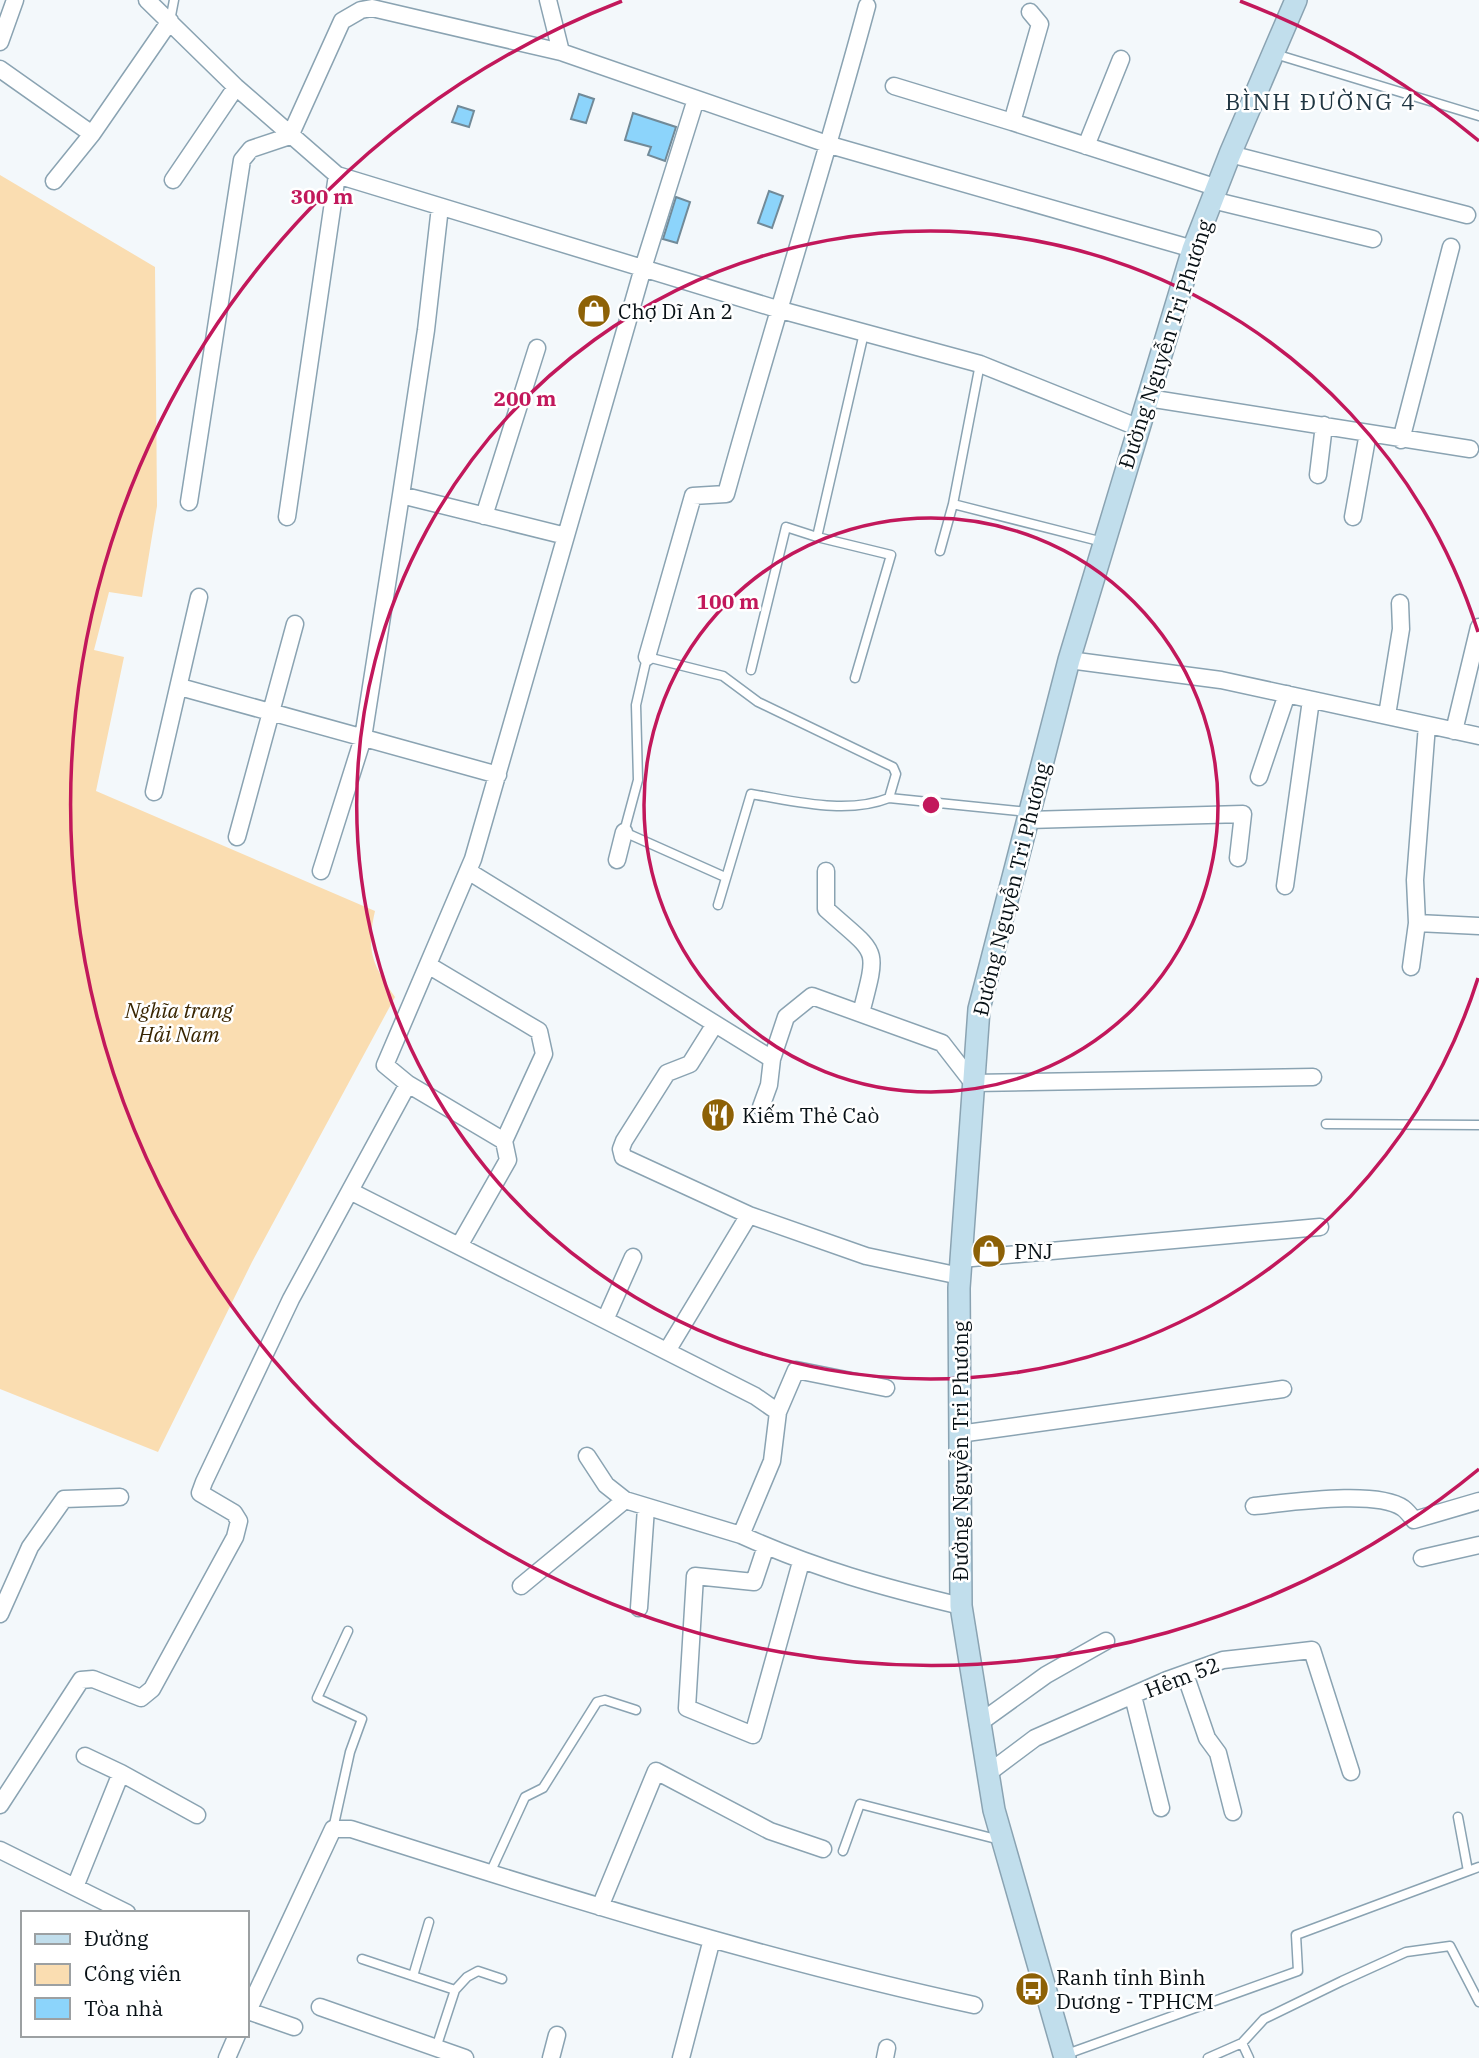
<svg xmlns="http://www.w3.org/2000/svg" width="1479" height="2058" font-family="'IBM Plex Serif',serif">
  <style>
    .green { fill: #faddb1 }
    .building { fill: #8cd4fb; stroke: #718a98; stroke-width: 2 }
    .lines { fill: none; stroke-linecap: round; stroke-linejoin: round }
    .service-casing { stroke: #8aa3b2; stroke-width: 11 }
    .minor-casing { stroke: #8aa3b2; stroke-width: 19 }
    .secondary-casing { stroke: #8aa3b2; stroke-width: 24 }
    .service { stroke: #fff; stroke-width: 8 }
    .minor { stroke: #fff; stroke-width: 16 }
    .secondary { stroke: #c1deec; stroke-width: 21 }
    .ring { fill: none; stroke: #c2185b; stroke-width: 3.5 }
    .labels { text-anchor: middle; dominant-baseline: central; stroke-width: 5; stroke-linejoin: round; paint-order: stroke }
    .poi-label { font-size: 21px; fill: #081116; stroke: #fff; text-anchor: start }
    .street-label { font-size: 21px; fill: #081116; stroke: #fff }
    .park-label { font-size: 21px; font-style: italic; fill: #392501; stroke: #fff }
    .neighbourhood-label { font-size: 23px; letter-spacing: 2px; fill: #203642; stroke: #fff }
    .centre { fill: #c2185b; stroke: #fff; stroke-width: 3.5 }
    .ring-label { font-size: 21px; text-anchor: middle; font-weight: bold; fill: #c2185b; stroke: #fff; stroke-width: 5; stroke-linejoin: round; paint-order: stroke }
  </style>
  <rect width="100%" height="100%" fill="#f3f8fb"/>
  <path class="green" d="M0,175L155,267L157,506L142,597L109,592L94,650L124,657L96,791L375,911C366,951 372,964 395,997L252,1262L158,1452L0,1389Z"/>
  <path class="building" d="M579,94L594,99L586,123L571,119Z
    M458,106L474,111L469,127L452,122Z
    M633,113L676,127L665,161L648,155L651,147L625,140Z
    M769,191L783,196L772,228L758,223Z
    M676,197L690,202L677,243L663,239Z"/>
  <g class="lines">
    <g class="service-casing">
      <path id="service" d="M170,21L174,0
        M1275,54L1479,116
        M953,504L1103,542
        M817,537L891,555L855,678
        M940,551L953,504L980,364
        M751,670L786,527L817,537L864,333
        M725,877L624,832L638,780L636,705L647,657L723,676L758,702L893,767L896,774L889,798
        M718,905L751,794C795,801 846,815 889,798L1027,812
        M1326,1124L1479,1125
        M333,1829L350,1752L362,1719L317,1698L348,1631
        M843,1851L860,1804L1000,1840
        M1468,1871L1479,1867
        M490,1873L525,1797L543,1788L597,1702L605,1700L636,1710
        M362,1959L455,1990L436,2048
        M413,1976L429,1922
        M455,1990L467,1977L478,1971L502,1979
        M1242,2043L1264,2019L1342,1981L1406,1952L1450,1946L1479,2002
        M1067,2054L1298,1971L1296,1935L1468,1871L1458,1817
        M1208,2058L1242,2043L1249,2058"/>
    </g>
    <g class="minor-casing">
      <path id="minor" d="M147,0L236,87L337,175L777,309L980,364L1137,427
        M548,0L561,52
        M1030,12L1040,24L1012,122L1218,188
        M0,42L15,0
        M0,69L92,134
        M894,86L1012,122
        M1086,146L1121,59
        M1230,154L1467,215
        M173,180L236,87
        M54,181L92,134L170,21
        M1212,200L1373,239
        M1148,398L1470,449
        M1401,440L1451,247
        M1318,475L1324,425
        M401,495L426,330L440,207
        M189,502L242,160L251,149L290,136L342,21L361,10L372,8L561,52L830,145L1193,249
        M484,516L537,348
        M287,517L337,175
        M1353,517L1368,433
        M647,657L693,496L726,494C771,330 823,170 867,6
        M1069,660L1221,680L1479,736
        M180,687L498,775
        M1387,715L1401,629L1400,603
        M1427,725L1415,880L1417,923L1479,926
        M1454,731L1479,627
        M1259,777L1287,694
        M154,792L199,597
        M1028,820L1243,814L1238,858
        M237,837L295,624
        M617,860L624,832
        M321,871L363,738L401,495L566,536
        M468,871L772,1059L786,1017L812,996L942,1043L973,1083L1313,1077
        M826,871V909C878,956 879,944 861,1013
        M1285,886L1311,700
        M428,965L539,1031L544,1054L504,1141L508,1160L459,1246
        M1411,967L1417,923
        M715,1024L690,1064L667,1073L624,1141L621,1149L623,1157L749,1215L866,1256L960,1276
        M761,1107L769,1085L772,1059
        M504,1141L408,1084L385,1065L473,859L643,268L696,99
        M350,1191L755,1396L778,1412L772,1461L741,1535L625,1500L521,1586
        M961,1259L1320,1227
        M605,1320L633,1257
        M667,1351L749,1215
        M778,1412L796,1370L886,1388
        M959,1434L1283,1389
        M587,1456L606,1485L625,1500
        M1254,1506C1287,1503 1376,1489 1403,1508C1407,1511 1411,1516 1414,1520L1479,1501
        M741,1535C816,1569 882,1587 961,1606
        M766,1546L754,1582L695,1576L687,1708L753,1735L801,1562
        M1422,1558L1479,1545
        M639,1608L646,1508
        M0,1614L30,1547L64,1499L120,1497
        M1185,1674L1207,1738L1218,1753L1233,1812
        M1133,1696L1161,1808
        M978,1724L1046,1675L1106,1641
        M85,1756L121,1773
        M987,1774L1035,1738L1167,1680L1223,1660L1312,1650L1351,1772
        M0,1805L81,1680L93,1679L141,1698L152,1689L235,1537L239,1521L234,1513L200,1493L204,1482L291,1299L408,1084
        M0,1850L127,1913
        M75,1887L121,1773L197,1815
        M600,1907L656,1771L770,1831L823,1849
        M320,2007L465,2058
        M248,2011L294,2027
        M247,2013L333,1829H351C557,1895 763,1959 974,2005
        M227,2058L237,2035
        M551,2058L557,2035
        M681,2058L712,1939
        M885,2058L887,2048"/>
    </g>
    <g class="secondary-casing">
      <path id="secondary" d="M1065,2058L994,1810L961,1606L959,1288L979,1009L1069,660L1193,249L1230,154L1296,0"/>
    </g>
    <use href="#service" class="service"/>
    <use href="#minor" class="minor"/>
    <use href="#secondary" class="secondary"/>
  </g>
  <g class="ring">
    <circle cx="931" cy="805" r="287"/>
    <path d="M1478 978A574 574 0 1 1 1478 632"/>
    <path d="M1479 1469A861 861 0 1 1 622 1M1240 1A861 861 0 0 1 1479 141"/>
  </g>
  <defs>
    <g id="shop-disc" transform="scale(1.75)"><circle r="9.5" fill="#8d6106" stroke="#fff"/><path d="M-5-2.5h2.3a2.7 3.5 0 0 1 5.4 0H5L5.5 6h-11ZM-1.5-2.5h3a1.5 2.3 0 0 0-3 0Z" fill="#fff"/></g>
    <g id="restaurant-disc" transform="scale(1.75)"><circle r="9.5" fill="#8d6106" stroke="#fff"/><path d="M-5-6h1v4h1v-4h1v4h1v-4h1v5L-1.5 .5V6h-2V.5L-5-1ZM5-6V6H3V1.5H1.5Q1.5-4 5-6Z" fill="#fff"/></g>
    <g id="bus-disc" transform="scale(1.75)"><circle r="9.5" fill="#8d6106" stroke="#fff"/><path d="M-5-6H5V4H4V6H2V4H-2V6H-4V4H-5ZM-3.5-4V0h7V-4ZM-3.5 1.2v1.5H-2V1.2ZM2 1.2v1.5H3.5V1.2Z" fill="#fff"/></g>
  </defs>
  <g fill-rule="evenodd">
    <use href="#shop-disc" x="594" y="311"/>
    <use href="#restaurant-disc" x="718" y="1115"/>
    <use href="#shop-disc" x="989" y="1251"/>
    <use href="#bus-disc" x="1032" y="1989"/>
  </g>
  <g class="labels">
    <g class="poi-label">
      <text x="618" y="311">Chợ Dĩ An 2</text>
      <text x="742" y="1115">Kiếm Thẻ Caò</text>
      <text x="1014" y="1251">PNJ</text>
      <text x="1056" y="1977">Ranh tỉnh Bình<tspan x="1056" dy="24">Dương - TPHCM</tspan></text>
    </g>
    <g class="street-label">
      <text transform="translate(1165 344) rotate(-72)">Đường Nguyễn Tri Phương</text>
      <text transform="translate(1011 889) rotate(-76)">Đường Nguyễn Tri Phương</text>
      <text transform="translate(960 1451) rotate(-90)">Đường Nguyễn Tri Phương</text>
      <text transform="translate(1182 1677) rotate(-21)">Hẻm 52</text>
    </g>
    <g class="park-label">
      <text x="179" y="1010">Nghĩa trang<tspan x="179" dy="24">Hải Nam</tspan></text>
    </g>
    <g class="neighbourhood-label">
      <text x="1321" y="101">BÌNH ĐƯỜNG 4</text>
    </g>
  </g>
  <circle cx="931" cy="805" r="10" class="centre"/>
  <g class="ring-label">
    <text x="322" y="204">300 m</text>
    <text x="525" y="406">200 m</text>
    <text x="728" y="609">100 m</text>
  </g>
  <rect x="21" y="1911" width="228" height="126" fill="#ffffff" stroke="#9ca0a2" stroke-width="2"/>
  <rect x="35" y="1934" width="35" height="10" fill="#c1deec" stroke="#9ca0a2" stroke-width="2"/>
  <text x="84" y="1946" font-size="21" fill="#081116">Đường</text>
  <rect x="35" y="1964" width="35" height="21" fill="#faddb1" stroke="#9ca0a2" stroke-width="2"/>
  <text x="84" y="1981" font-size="21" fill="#081116">Công viên</text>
  <rect x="35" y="1998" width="35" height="21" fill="#8cd4fb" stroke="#9ca0a2" stroke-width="2"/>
  <text x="84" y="2016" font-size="21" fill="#081116">Tòa nhà</text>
</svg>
